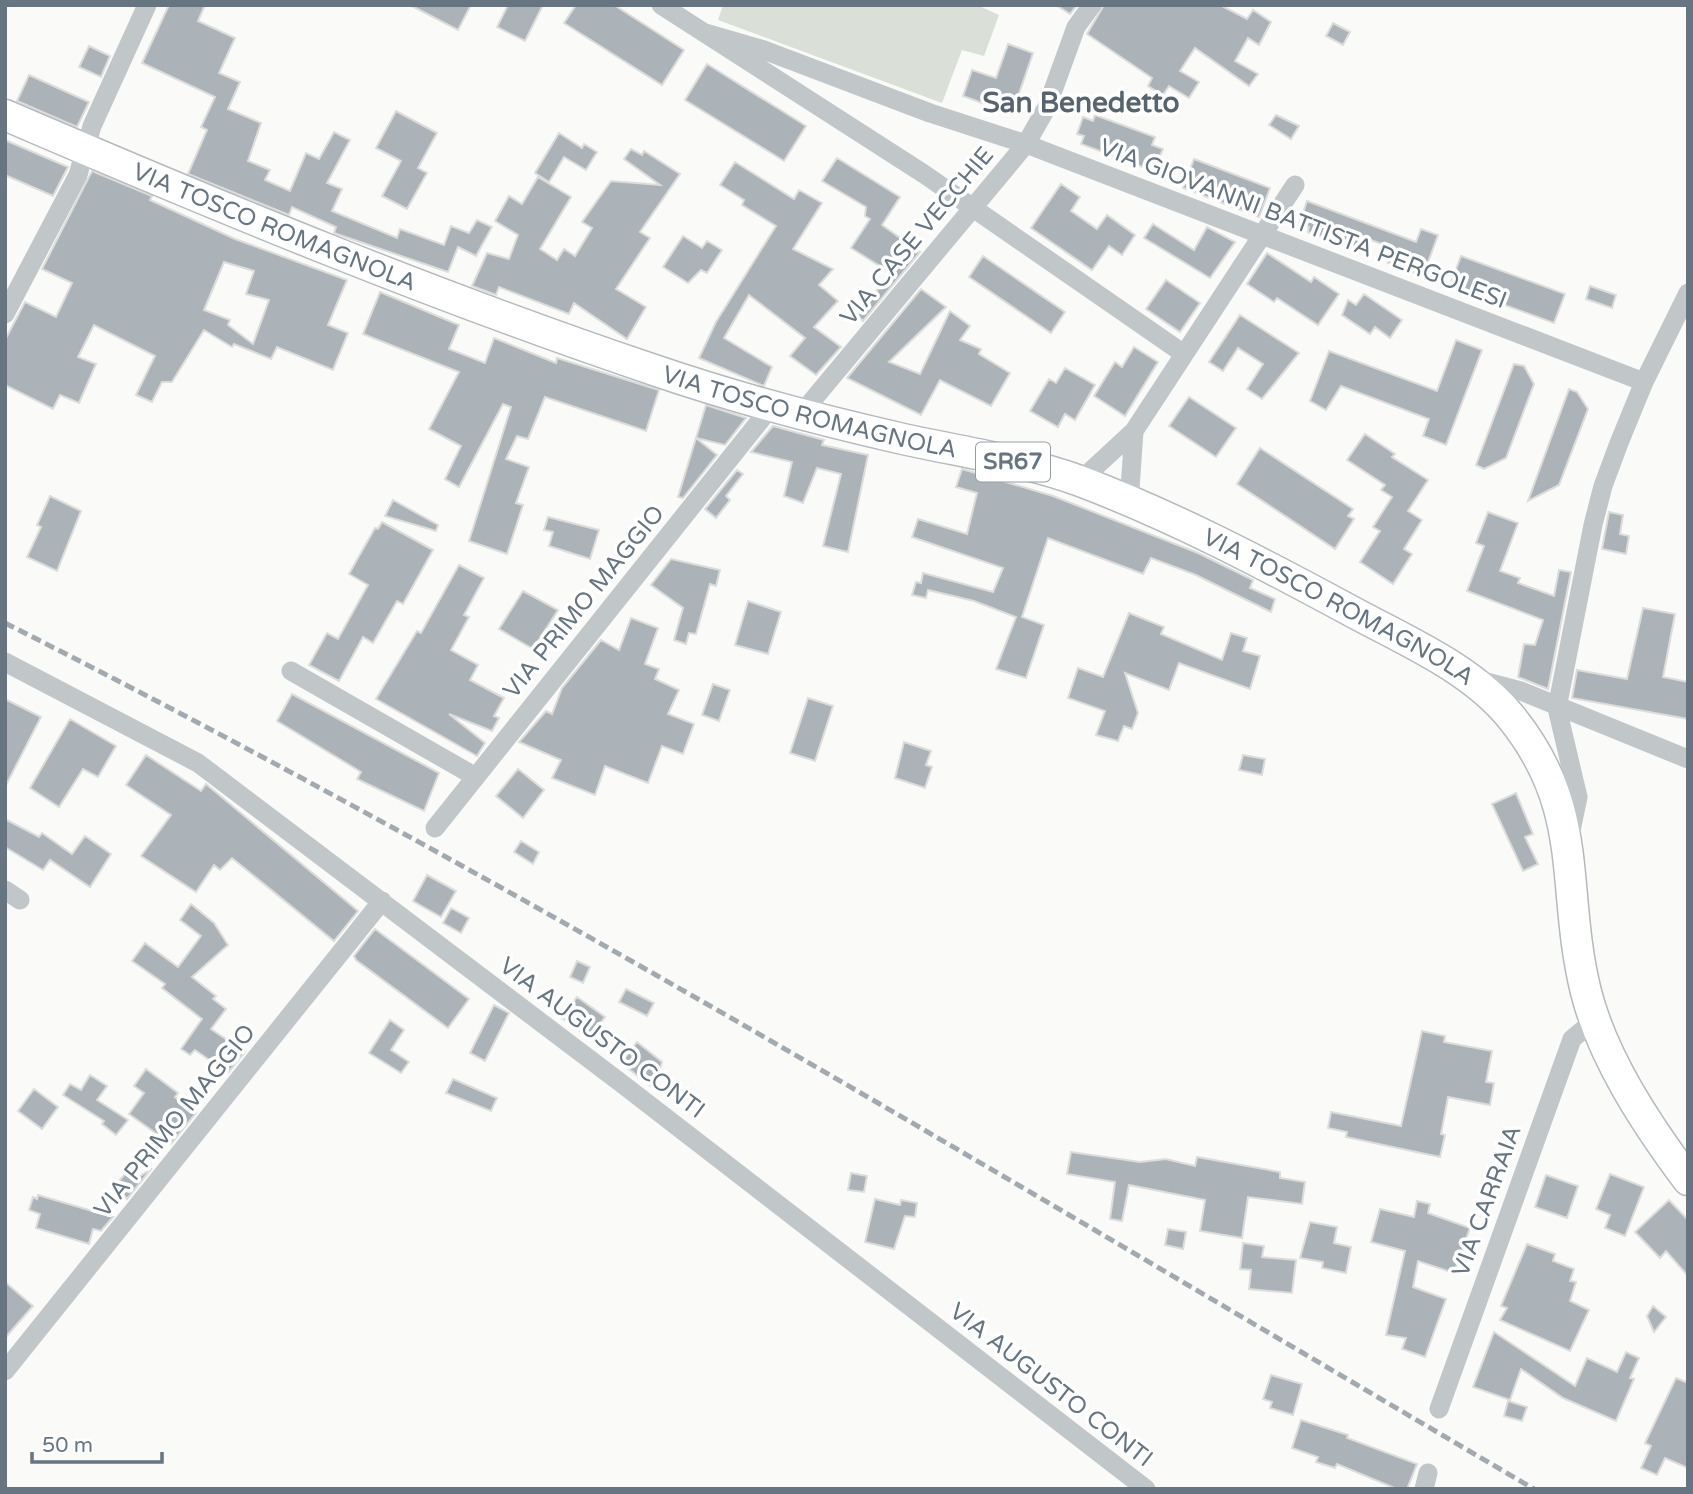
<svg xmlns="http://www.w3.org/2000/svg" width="1693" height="1494" font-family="'Varela Round',sans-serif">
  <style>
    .green { fill: #dadfd7 }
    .building { fill: #abb3b8; stroke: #dcdcda; stroke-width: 2; fill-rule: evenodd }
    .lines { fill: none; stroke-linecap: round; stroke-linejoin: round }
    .primary-casing { stroke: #b5babe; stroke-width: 33 }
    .street { stroke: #c1c6c9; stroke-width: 19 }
    .primary { stroke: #fff; stroke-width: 30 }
    .rail { stroke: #a3aaaf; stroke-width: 5; stroke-dasharray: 10 5; stroke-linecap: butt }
    .labels { text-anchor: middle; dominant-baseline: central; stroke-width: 7; stroke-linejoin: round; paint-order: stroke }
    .shield { fill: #fff; stroke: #949ea7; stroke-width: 2 }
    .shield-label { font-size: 23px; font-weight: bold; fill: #667581 }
    .street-label { font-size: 24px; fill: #667581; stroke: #fff }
    .quarter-label { font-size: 28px; font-weight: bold; fill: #58646d; stroke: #fff }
  </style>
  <rect width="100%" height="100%" fill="#fafaf8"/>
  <path class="green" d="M723,5H977L999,15L984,56L962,50L942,103L718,20Z"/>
  <path class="building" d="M169,5H205L198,21L235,38L219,73L240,82L228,109L261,123L248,161L270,170L265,180L290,191L306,153L319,159L334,132L350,140L327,183L342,189L332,211L397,238L400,229L444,245L451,226L469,233L477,220L492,227L476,256L458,247L448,272L334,233L336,227L292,207L289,215L188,174L207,130L201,127L215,97L142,63Z
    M410,5H471L458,30Z
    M508,5H543L525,41L497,27Z
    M576,5H614L684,50L662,85L564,23Z
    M1056,5H1077L1070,14Z
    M1104,5H1220L1247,19L1253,10L1271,22L1259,45L1248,38L1235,61L1258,74L1249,86L1195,48L1180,71L1199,82L1189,98L1169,86L1163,95L1148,86L1152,78L1087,34Z
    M1333,23L1350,32L1343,45L1326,36Z
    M1008,44L1033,53L1012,114L963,96L972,70L996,78Z
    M89,46L110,56L101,77L79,67Z
    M707,64L806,126L784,161L685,100Z
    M29,75L89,102L77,127L17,101Z
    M396,111L437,133L418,168L427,173L407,209L382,196L401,161L376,148Z
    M1095,115L1155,137L1152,145L1163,149L1157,163L1147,160L1145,168L1081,144L1084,136L1077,134L1083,117L1093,121Z
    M1276,115L1299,126L1291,139L1269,125Z
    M559,133L582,148L584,144L597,152L586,170L564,157L549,182L535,173Z
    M5,140L68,167L53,196L5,175Z
    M631,149L642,155L644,151L680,174L640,232L650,238L616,289L646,307L627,339L574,303L569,314L499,287L496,295L472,286L487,253L509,259L518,235L495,221L509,196L522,204L538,177L571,197L540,249L557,260L564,249L575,256L592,228L582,222L611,181L660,185L624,159Z
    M837,158L900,197L882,225L920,252L863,321L857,315L891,273L851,248L870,219L865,216L866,207L822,181Z
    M1194,159L1270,188L1259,217L1183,188Z
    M735,162L794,199L799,190L822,203L793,249L833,269L819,285L838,301L814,327L841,347L816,375L790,356L805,338L749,295L724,338L772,367L764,386L699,358L716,322L776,226L742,205L744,200L720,185Z
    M92,171L152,196L150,200L235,239L347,280L328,325L348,333L333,370L277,347L271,359L234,344L232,347L204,330L172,382H162L152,402L136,395L155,356L94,325L78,357L96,364L79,403L60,395L53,409L5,385V340L25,302L56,317L72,283L42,269ZM224,262L254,271L246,294L269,300L253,344L228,325L230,320L204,310Z
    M1061,184L1080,197L1071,211L1097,229L1107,215L1135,235L1122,255L1109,246L1092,270L1031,228Z
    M1307,201L1416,242L1421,229L1438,235L1423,276L1388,263L1394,248L1362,237L1357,250L1308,232L1309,227L1299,224Z
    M1153,224L1194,250L1207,227L1235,242L1210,278L1144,238Z
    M683,236L702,248L707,241L722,250L707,273L701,270L688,283L663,267Z
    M1267,253L1311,282L1314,277L1339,294L1318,325L1277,298L1274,302L1247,284Z
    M983,256L1065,312L1051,333L969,277Z
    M1461,256L1565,294L1554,323L1450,285Z
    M1166,280L1200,303L1180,332L1146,309Z
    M1590,286L1616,295L1612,308L1586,299Z
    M921,289L946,307L889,362L920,374L950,311L970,326L960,340L981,349L979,354L1010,373L991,406L940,380L921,415L847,378Z
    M380,292L459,325L449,349L485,363L494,338L556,363L557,358L659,390L646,431L545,397L528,439L517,436L506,459L529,467L516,503L523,505L507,554L469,541L511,407L503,404L459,487L445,479L461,446L429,429L459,372L363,334Z
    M1364,294L1402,320L1390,338L1375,327L1370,334L1342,315L1348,300L1356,305Z
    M1240,315L1299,353L1262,399L1247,389L1263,364L1238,348L1223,371L1209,362Z
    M1456,340L1482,350L1446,445L1423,436L1429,419L1341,386L1326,410L1310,401L1329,351L1437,391Z
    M1134,347L1158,362L1125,416L1094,396L1115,362L1122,367Z
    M1514,364L1524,366L1534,384L1506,458L1484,469L1476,465Z
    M1065,368L1095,385L1075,420L1065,414L1058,427L1030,411L1049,379L1056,383Z
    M1569,389L1577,392L1588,409L1559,485L1528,501Z
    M1189,397L1236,428L1216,457L1169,426Z
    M706,405L746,418L725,445L696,438Z
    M773,426L824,440L822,445L868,455L848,552L823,546L841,474L817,468L803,503L784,496L792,462L751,452Z
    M1365,434L1395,454L1392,457L1428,480L1408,511L1422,520L1404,549L1412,554L1393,584L1360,562L1380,531L1373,527L1392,497L1381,490L1385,485L1347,460Z
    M696,438L717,455L683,498L678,497Z
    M1260,448L1353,509L1348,516L1354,519L1335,549L1237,484Z
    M962,469L1053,496L1198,553L1253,580L1250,588L1275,599L1271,612L1196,575L1151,558L1143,574L1048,538L1022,617L1044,625L1026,678L996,669L1016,617L974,601L928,590L926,598L912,595L916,582L921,583L923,573L993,592L1003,568L912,537L918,519L967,534L977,493L956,487Z
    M737,470L743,474L726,496L730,500L716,518L705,509Z
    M50,496L81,511L57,571L27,557L41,527L37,525Z
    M393,500L438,525L436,531L385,516Z
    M1488,512L1518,523L1500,571L1520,578L1518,583L1554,596L1559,570L1571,572L1548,689L1518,677L1524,644L1535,645L1543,620L1467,591L1484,546L1476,543Z
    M1609,512L1623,515L1620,534L1629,536L1626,554L1602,549Z
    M548,517L599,530L590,559L549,546L553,532L544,530Z
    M382,522L433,550L403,604L397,601L373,643L363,637L339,681L309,665L327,633L338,639L368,585L349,574L375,528L378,529Z
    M671,559L720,570L716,586L710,584L696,634L689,633L686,644L674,640L683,608L651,585Z
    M459,565L484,578L464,615L469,617L451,650L478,665L470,680L504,698L494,716L499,718L492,731L449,714L485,743L477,756L376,699L417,631L421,633Z
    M523,591L558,610L533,649L499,629Z
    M748,601L781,612L768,654L735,645Z
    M1643,608L1675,614L1663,677L1688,682V719L1572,698L1577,670L1627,679Z
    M1129,613L1164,627L1161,634L1222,660L1231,633L1247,638L1243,651L1260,656L1250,689L1179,663L1169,690L1125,673L1138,713L1132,729L1124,726L1118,741L1096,735L1105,711L1068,698L1078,668L1103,677Z
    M631,618L658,628L645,664L659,669L655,679L679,690L668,714L694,724L683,754L662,746L648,783L605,766L595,795L552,778L561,760L519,742L546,711L552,714L562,688L601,640L619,650Z
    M713,684L730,690L719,721L702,715Z
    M292,694L439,773L424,811L357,779L361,772L277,721Z
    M808,698L833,706L815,761L790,753Z
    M5,699L41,717L5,787Z
    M70,719L116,746L98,777L83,769L59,807L30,788Z
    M904,742L931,751L926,765L932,767L925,788L895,778Z
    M146,755L201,791L206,784L358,911L334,941L232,858L220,870L214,865L196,892L141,856L171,815L126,785Z
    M1243,755L1265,759L1262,775L1239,770Z
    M518,769L544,790L523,818L496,796Z
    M1516,793L1533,834L1525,837L1538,864L1523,871L1492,804Z
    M5,819L39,837L42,833L72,854L85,836L111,854L90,887L50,860L43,870L5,847Z
    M521,841L539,852L533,864L514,852Z
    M427,875L456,891L441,917L413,901Z
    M191,904L214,923L228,945L192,977L216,996L213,999L226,1009L211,1029L245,1052L228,1073L195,1050L190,1055L181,1049L202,1019L162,988L165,984L132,961L145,943L178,967L201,936L180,920Z
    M451,908L469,918L461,933L443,923Z
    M375,929L469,999L448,1028L356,960L354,956Z
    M577,961L590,967L583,983L570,977Z
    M626,989L654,1003L647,1016L619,1002Z
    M577,997L605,1017L589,1038L562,1018Z
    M494,1005L509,1013L485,1061L470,1053Z
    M390,1020L404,1030L391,1050L409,1062L401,1073L369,1053Z
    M1422,1031L1445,1036L1444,1042L1492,1051L1486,1082L1494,1083L1490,1105L1448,1097L1441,1134L1445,1135L1440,1157L1346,1137L1347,1132L1328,1128L1331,1112L1401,1126Z
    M637,1042L662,1062L655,1089L621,1063Z
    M146,1069L178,1093L175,1097L196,1113L171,1144L129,1114L144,1093L134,1086Z
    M90,1075L107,1086L97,1100L128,1120L116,1135L102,1124L104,1121L63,1095L70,1084L81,1090Z
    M453,1079L497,1098L491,1111L446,1093Z
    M34,1089L58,1107L42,1129L18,1111Z
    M1071,1152L1140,1162L1166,1159L1195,1166L1197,1157L1280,1172V1178L1305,1182L1302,1204L1248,1197L1242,1238L1200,1231L1205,1200L1129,1185L1122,1221L1110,1219L1115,1182L1067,1174Z
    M152,1168L127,1199L115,1185L128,1171L136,1179Z
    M851,1173L867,1176L864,1192L848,1190Z
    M1610,1174L1644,1187L1625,1236L1605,1228L1610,1215L1596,1209Z
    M1546,1175L1578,1186L1567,1218L1535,1207Z
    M38,1195L99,1213L113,1217L101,1231L93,1229L89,1244L36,1228L40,1214L29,1210L33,1197L37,1199Z
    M875,1199L900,1205L901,1200L917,1203L915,1217L905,1216L894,1249L865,1242Z
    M1669,1200L1688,1220V1276L1666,1251L1660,1258L1635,1232Z
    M1417,1201L1430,1204L1428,1213L1470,1228L1454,1273L1418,1261L1413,1287L1446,1299L1425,1357L1402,1349L1406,1338L1386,1335L1405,1251L1371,1242L1380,1209L1414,1217Z
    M1310,1222L1337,1227L1334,1243L1351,1247L1346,1273L1322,1268L1323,1262L1300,1258Z
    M1168,1229L1186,1232L1183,1249L1165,1245Z
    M1243,1243L1264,1246L1262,1257L1296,1260L1292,1293L1249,1289L1251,1270L1240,1269Z
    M1527,1244L1555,1254L1553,1261L1574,1269L1570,1281L1576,1282L1570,1301L1589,1310L1570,1351L1500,1320L1507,1308L1501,1306Z
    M5,1282L33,1306L5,1338Z
    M1653,1306L1666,1317L1654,1332L1647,1316Z
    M1494,1332L1575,1386L1587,1358L1617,1372L1626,1352L1639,1358L1630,1378L1634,1379L1616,1421L1563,1398L1521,1369L1510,1400L1473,1387Z
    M1271,1375L1302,1384L1293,1415L1270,1408L1272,1402L1263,1399Z
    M1676,1378L1688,1383V1468L1665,1458L1657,1475L1641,1468L1651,1446L1645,1443Z
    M1508,1401L1527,1407L1522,1421L1504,1416Z
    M1301,1420L1348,1435L1347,1438L1417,1464L1407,1489H1397L1337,1464L1335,1468L1316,1462L1318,1457L1292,1448Z"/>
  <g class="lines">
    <g class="primary-casing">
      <g id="primary">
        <path id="s1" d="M5,115C219,207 434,296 654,370C736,398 819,420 903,439C961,452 1023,460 1080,481C1173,516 1264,564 1351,611C1406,641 1471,668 1511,717C1587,811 1560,887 1586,992C1603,1059 1647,1125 1688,1180"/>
      </g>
    </g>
    <path class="street" d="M661,5L924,174L1184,354
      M706,33L761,49L930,113L1026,144L1644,382
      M5,314L78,175L92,126L147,5
      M801,414L1026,144L1047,107L1076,27L1092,5
      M1134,431L1295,185
      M1080,481L1134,431L1129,503
      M5,662L198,763L621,1083L1146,1489
      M291,671L476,777
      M1475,679L1521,691L1688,759
      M435,828L771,407
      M1569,840L1578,797L1557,708L1593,525L1603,486L1619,443L1644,382L1688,293
      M5,890L20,900
      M5,1371L382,901
      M1439,1409L1572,1039L1595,1020
      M1424,1489L1428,1473"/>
    <use href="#primary" class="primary"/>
    <path class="rail" d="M5,623C528,887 1029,1193 1534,1489"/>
  </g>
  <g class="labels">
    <rect class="shield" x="976" y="442.5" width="74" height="39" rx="5"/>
    <g class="shield-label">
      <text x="1013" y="462">SR67</text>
    </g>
    <g class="street-label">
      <text transform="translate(1303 224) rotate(21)">VIA GIOVANNI BATTISTA PERGOLESI</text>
      <text stroke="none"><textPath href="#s1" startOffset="292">VIA TOSCO ROMAGNOLA</textPath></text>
      <text transform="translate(917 236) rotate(-50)">VIA CASE VECCHIE</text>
      <text stroke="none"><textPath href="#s1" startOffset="859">VIA TOSCO ROMAGNOLA</textPath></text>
      <text transform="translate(584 602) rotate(-51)">VIA PRIMO MAGGIO</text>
      <text stroke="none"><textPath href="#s1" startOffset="1426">VIA TOSCO ROMAGNOLA</textPath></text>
      <text transform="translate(602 1038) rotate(37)">VIA AUGUSTO CONTI</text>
      <text transform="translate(175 1121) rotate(-51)">VIA PRIMO MAGGIO</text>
      <text transform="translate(1487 1201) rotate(-70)">VIA CARRAIA</text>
      <text transform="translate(1051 1385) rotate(38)">VIA AUGUSTO CONTI</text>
    </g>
    <g class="quarter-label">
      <text x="1081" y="103">San Benedetto</text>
    </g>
  </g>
  <rect width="1693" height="1494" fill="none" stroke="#667581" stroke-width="14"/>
  <path d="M32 1452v10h130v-10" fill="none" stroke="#667581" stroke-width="3.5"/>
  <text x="42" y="1452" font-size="21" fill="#667581" stroke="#ffffff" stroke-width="5" paint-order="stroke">50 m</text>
</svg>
